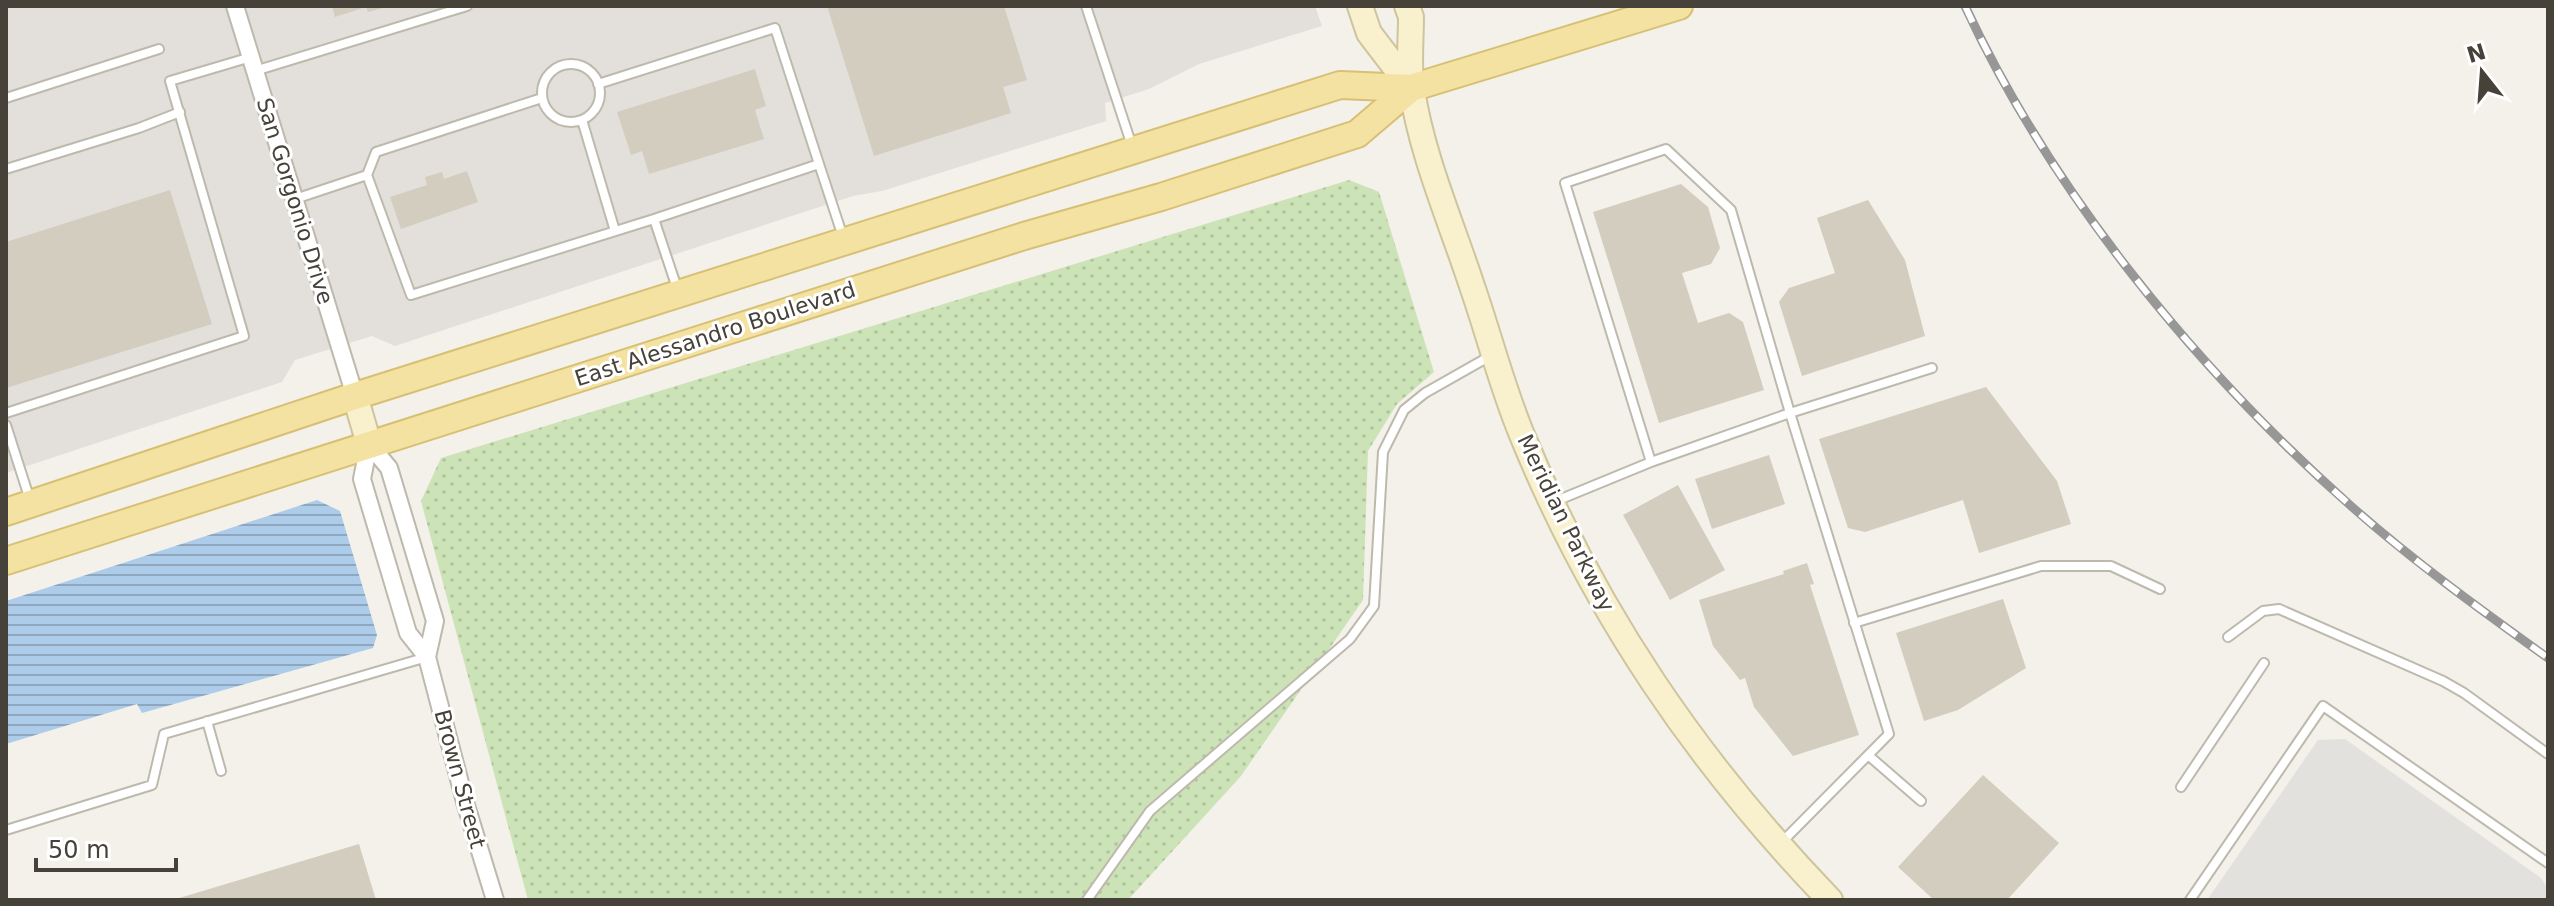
<svg xmlns="http://www.w3.org/2000/svg" width="2554" height="906" font-family="'DejaVu Sans',sans-serif">
  <style>
    .industrial { fill: #e3e0db }
    .grass { fill: url(#grass-dots) }
    .parking { fill: #e2e1de }
    .water { fill: url(#water-rules) }
    .building { fill: #d3cdc0 }
    .lines { fill: none; stroke-linecap: round; stroke-linejoin: round }
    .lane-casing { stroke: #beb9ad; stroke-width: 12 }
    .street-casing { stroke: #beb9ad; stroke-width: 20 }
    .secondary-casing { stroke: #cec59e; stroke-width: 28 }
    .primary-casing { stroke: #d7c074; stroke-width: 30 }
    .lane { stroke: #fff; stroke-width: 8 }
    .street { stroke: #fff; stroke-width: 16 }
    .secondary { stroke: #f9f1ce; stroke-width: 24 }
    .primary { stroke: #f4e2a2; stroke-width: 26 }
    .rail-casing { stroke: #979797; stroke-width: 9 }
    .rail { stroke: #fff; stroke-width: 6; stroke-dasharray: 18; stroke-linecap: butt }
    .labels { text-anchor: middle; dominant-baseline: central; stroke-width: 6; stroke-linejoin: round; paint-order: stroke }
    .street-label { font-size: 22px; fill: #464239; stroke: #fff }
  </style>
  <defs>
    <pattern id="grass-dots" width="8" height="8" patternUnits="userSpaceOnUse" patternTransform="scale(2)"><rect width="8" height="8" fill="#cce3b7"/><path d="M2 2h.1M6 6h.1" fill="none" stroke="#b1c49e" stroke-width="1.8" stroke-linecap="round"/></pattern>
    <pattern id="water-rules" width="6" height="5" patternUnits="userSpaceOnUse" patternTransform="scale(2)"><rect width="6" height="5" fill="#adcce9"/><path d="M0 2.5h6" fill="none" stroke="#8fa7be"/></pattern>
  </defs>
  <rect width="100%" height="100%" fill="#f3f1ea"/>
  <path class="industrial" d="M6,6H1315L1322,26L1199,64L1149,89L1105,103L1106,121L882,191L853,196L395,346L372,336L295,360L282,382L6,473Z"/>
  <path class="grass" d="M1349,180L1379,192L1434,372L1397,404L1368,451L1363,600L1241,776L1128,900H528L421,501L441,458Z"/>
  <path class="parking" d="M2345,739L2541,878L2548,889V900H2207L2318,740Z"/>
  <path class="water" d="M317,500L340,511L377,635L373,648L142,713L137,704L6,744V601Z"/>
  <path class="building" d="M332,6H386V7L368,12L366,7L335,17Z
    M827,6H1004L1027,80L1003,87L1011,113L874,156Z
    M755,69L766,106L755,110L764,139L649,174L642,151L631,155L617,112Z
    M467,171L478,202L401,229L390,197L427,185L425,177L442,172L444,179Z
    M1681,184L1708,207L1720,248L1711,264L1682,273L1698,323L1729,313L1743,322L1764,390L1659,423L1593,212Z
    M170,190L212,324L6,388V242Z
    M1868,200L1905,260L1925,336L1802,376L1779,302L1789,288L1835,273L1817,218Z
    M1986,387L2057,481L2071,524L1979,553L1963,500L1865,532L1848,528L1819,439Z
    M1769,455L1785,504L1712,529L1695,479Z
    M1678,485L1725,570L1670,600L1623,515Z
    M1807,563L1814,584L1810,585L1859,735L1793,756L1754,707L1745,678L1740,680L1713,646L1699,600L1784,574L1783,571Z
    M2003,599L2026,668L1958,710L1924,721L1896,633Z
    M1983,775L2059,843L2007,900H1934L1898,867Z
    M359,844L376,900H176V899Z"/>
  <g class="lines">
    <g class="lane-casing">
      <path id="lane" d="M1086,6L1132,146
        M542 93a29 29 0 1 1 58 0a29 29 0 1 1-58 0Z
        M255,71L467,6
        M598,84L775,28L819,164
        M6,98L159,49
        M582,120L615,231
        M6,169L139,128L180,112
        M367,175L376,152L542,98
        M295,199L367,175L411,295L654,219L678,291
        M654,219L819,164L843,237
        M6,413L244,336L170,81L251,57
        M6,425L30,500
        M1651,462L1565,183L1666,149L1731,210L1790,413L1932,368
        M1556,501L1651,462L1790,413L1889,734L1780,844
        M1854,623L2041,566H2111L2160,589
        M2228,637L2263,611L2279,609L2443,681L2464,693L2548,754
        M207,721L221,771
        M1868,755L1921,801
        M2181,787L2264,663
        M6,830L152,785L164,734L427,657
        M1087,900L1150,811L1350,639L1374,606L1383,452L1404,410L1425,393L1492,355
        M2190,900L2323,706L2548,863"/>
    </g>
    <g class="street-casing">
      <path id="street" d="M235,6L355,396
        M369,444L362,479L408,633L427,657L465,802L495,900
        M369,444L389,468L435,621L427,657"/>
    </g>
    <g class="secondary-casing">
      <path id="secondary" d="M1360,6L1369,33L1411,88
        M1407,6L1411,17C1411,41 1408,67 1412,90C1422,156 1451,222 1472,286C1489,335 1502,387 1522,435C1595,613 1697,762 1830,900
        M355,396L369,444"/>
    </g>
    <g class="primary-casing">
      <path id="primary" d="M6,512L355,396L1340,85L1411,88L1679,6
        M6,561L1024,236L1161,197L1357,134L1411,88"/>
    </g>
    <use href="#lane" class="lane"/>
    <use href="#street" class="street"/>
    <use href="#secondary" class="secondary"/>
    <use href="#primary" class="primary"/>
    <g class="rail-casing">
      <path id="rail" d="M1965,6C2052,193 2197,370 2351,506C2413,561 2481,610 2548,658"/>
    </g>
    <use href="#rail" class="rail"/>
  </g>
  <g class="labels">
    <g class="street-label">
      <text transform="translate(295 201) rotate(73)">San Gorgonio Drive</text>
      <text transform="translate(715 334) rotate(-18)">East Alessandro Boulevard</text>
      <text transform="translate(1566 523) rotate(64)">Meridian Parkway</text>
      <text transform="translate(460 779) rotate(75)">Brown Street</text>
    </g>
  </g>
  <rect width="2554" height="906" fill="none" stroke="#464239" stroke-width="16"/>
  <g transform="translate(2482 72) rotate(343)" stroke="#ffffff" stroke-width="6" paint-order="stroke">
  <path d="M0-6L14 30L0 20L-14 30Z" fill="#464239"/>
  <text y="-12" font-size="22" font-weight="bold" text-anchor="middle" fill="#464239">N</text>
  </g>
  <path d="M36 858v12h140v-12" fill="none" stroke="#464239" stroke-width="4"/>
  <text x="48" y="858" font-size="24" fill="#464239" stroke="#ffffff" stroke-width="6" paint-order="stroke">50 m</text>
</svg>
